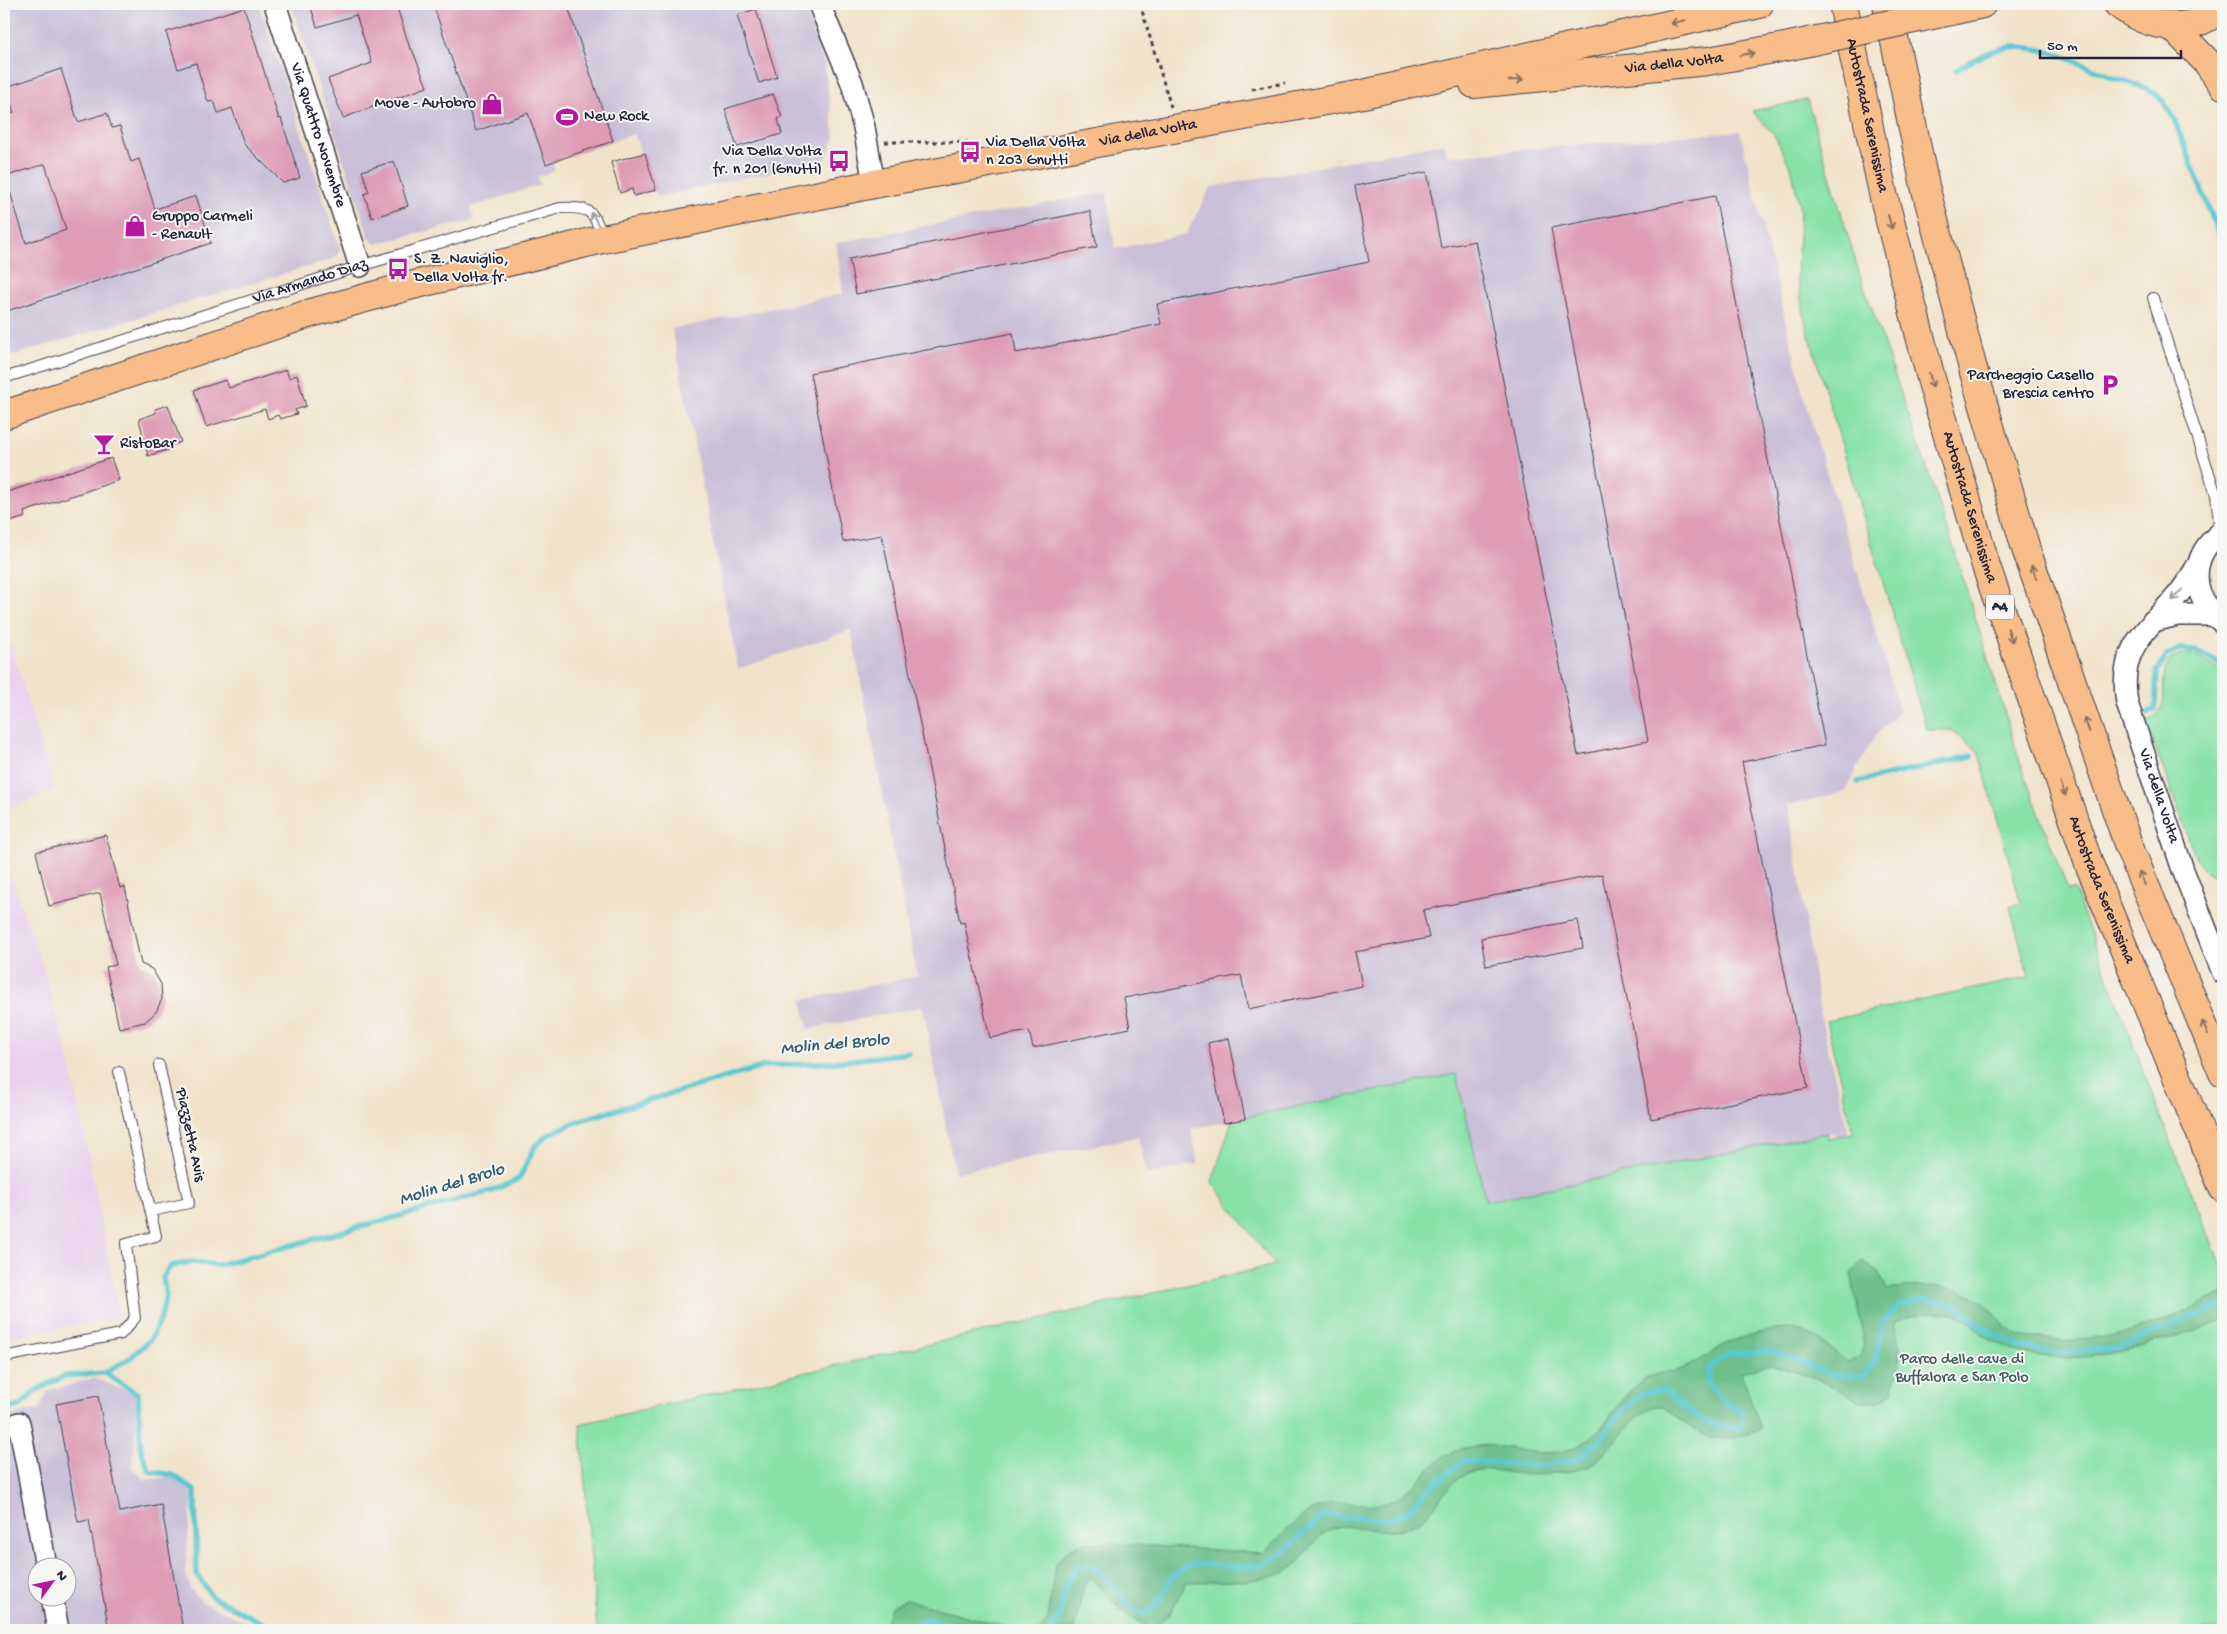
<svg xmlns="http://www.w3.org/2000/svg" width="2227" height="1634" font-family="'Gochi Hand',sans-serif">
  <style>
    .built { fill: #e9d1ed }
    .industrial { fill: #c9bfd7; fill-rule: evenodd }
    .green { fill: #88e2a7; stroke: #558271 }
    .forest { fill: #6ec08c; stroke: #487164 }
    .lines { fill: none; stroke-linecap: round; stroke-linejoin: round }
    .stream { stroke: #5ac7d1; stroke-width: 5.5 }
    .building { fill: #de9cb5 }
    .lane-casing { stroke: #413f50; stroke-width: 12 }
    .street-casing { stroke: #413f50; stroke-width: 24 }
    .primary-casing { stroke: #413f50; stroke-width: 30 }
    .highway-casing { stroke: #413f50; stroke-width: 30 }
    .path { stroke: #413f50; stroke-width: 3; stroke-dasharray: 4 4; stroke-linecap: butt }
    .lane { stroke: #fff; stroke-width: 10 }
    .street { stroke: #fff; stroke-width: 21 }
    .primary { stroke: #f8bd88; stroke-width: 28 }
    .highway { stroke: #f8bd88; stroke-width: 28 }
    .primary-bridge-casing { stroke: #413f50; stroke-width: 30; stroke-linecap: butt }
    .primary-bridge { stroke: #f8bd88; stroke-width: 28 }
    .oneway { stroke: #8d7062 }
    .oneway2 { stroke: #9c9ca7 }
    .labels { text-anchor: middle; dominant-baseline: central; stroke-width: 4; stroke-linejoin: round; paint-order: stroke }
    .shield { fill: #f6f6f2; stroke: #626272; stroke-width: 1 }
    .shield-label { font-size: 15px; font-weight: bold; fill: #22223b }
    .street-label { font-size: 16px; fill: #22223b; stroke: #f6f6f2 }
    .poi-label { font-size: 16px; fill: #22223b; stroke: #f6f6f2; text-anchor: start }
    .park-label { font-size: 16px; fill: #415c5b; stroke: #f6f6f2 }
    .water-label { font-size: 18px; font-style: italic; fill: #365c70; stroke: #f6f6f2 }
  </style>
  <rect width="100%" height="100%" fill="#f6f6f2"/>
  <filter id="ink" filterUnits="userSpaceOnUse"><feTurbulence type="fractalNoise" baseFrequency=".02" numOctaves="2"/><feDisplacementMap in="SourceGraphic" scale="10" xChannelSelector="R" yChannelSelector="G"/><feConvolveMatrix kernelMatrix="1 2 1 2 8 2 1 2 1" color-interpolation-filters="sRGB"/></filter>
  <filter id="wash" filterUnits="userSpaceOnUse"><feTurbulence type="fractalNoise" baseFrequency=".0096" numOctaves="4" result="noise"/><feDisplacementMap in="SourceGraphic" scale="20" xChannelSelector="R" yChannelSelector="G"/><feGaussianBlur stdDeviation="1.12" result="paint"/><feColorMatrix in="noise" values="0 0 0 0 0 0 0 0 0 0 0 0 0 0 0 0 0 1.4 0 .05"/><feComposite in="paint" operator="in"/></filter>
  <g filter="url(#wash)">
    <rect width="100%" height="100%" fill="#f1e3ca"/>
    <path class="built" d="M4,620L54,790L4,810Z
      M4,857L44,970L71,1068L120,1317L4,1338Z"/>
    <path class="industrial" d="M4,4H259L340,249L338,255L333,259L4,358Z
      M291,4H803L824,63L835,138L825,160L657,197L634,134L552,162L555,171L537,177L540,185L471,207L474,220L375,244L370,239Z
      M1740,131L1804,398L1900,711L1875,736L1844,792L1788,805L1821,1019L1850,1138L1827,1133L1486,1202L1456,1074L1191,1129L1198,1164L1147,1174L1138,1137L955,1173L923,1007L808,1029L802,1000L917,976L851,630L738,669L672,329L843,294L836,243L1107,192L1115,249L1186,234L1211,187L1444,143L1448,156Z
      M93,1378L135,1394L136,1420L132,1468L145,1480L169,1477L184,1479L192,1496L185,1572L191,1590L202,1602L264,1630H4V1417L40,1409L48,1391ZM38,1566H68V1596H38Z"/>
    <path class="green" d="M1807,100L1859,272L1948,530L2021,765L2068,890L2074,889L2166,1130L2223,1270V1630H597L580,1424L1275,1265L1212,1182L1232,1120L1456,1074L1486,1201L1827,1133L1828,1139L1853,1133L1826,1021L2029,977L2010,907L2021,903L1978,751L1951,730H1927L1806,325L1797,279L1800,210L1792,171L1774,134L1752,111Z
      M2192,653L2223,672V881L2208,872L2196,859L2146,722C2152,718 2158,715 2161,709C2170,690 2150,657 2192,653Z"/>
    <path class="forest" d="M1862,1261L1879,1272L1887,1290C1923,1285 1960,1281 1989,1307C2000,1317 2003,1329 2018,1335C2025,1338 2034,1338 2041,1339C2104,1347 2168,1321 2223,1294V1321C2157,1342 2085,1371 2015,1351C2004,1348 1989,1340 1981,1333C1976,1329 1972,1323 1967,1320C1948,1307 1912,1313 1894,1323L1899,1344V1371L1892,1391L1877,1402H1860L1816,1378L1772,1365L1741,1372L1761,1429C1723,1446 1707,1441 1675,1416C1669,1411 1663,1405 1656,1406C1635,1409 1610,1456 1588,1466C1570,1474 1541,1476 1521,1474C1504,1473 1482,1465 1465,1474C1444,1485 1436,1511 1419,1522C1400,1534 1377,1530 1356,1528C1350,1527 1343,1525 1338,1527C1312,1534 1309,1554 1291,1569C1271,1584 1213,1581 1187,1582L1169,1615L1151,1630L1123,1612L1090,1577L1084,1585L1074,1630H1040L1048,1619L1055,1564L1069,1549L1087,1542L1263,1553C1284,1535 1301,1510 1329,1504C1349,1500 1373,1509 1393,1501C1397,1499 1401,1495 1405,1492C1425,1476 1439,1454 1465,1448C1503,1438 1538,1464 1576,1447C1607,1433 1615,1400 1642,1381C1653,1372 1672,1373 1685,1368C1699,1362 1711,1352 1724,1345C1743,1335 1781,1325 1801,1331C1820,1337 1834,1351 1848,1363L1861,1355L1863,1336L1851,1273Z
      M907,1600L1018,1630H884L891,1606Z"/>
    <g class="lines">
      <path class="stream" d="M1956,70C1974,60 1992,48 2012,47C2048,46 2079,63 2110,76C2124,82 2141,84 2153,92C2163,99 2169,109 2174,119L2223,245
        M2146,714L2155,709L2157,672L2167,656L2180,649L2195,650L2223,666
        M1858,782L1972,756
        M105,1373L138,1394L141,1450L149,1471L173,1475L195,1491L197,1575L212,1597L276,1630
        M4,1409L20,1406L35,1391L64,1376L105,1373L130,1358L150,1340L160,1320L166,1296L163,1277L171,1266L191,1262L218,1265L492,1191L519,1179L535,1146L549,1134L581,1120L765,1066L836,1062L908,1053
        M905,1630L928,1619L972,1630
        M1050,1630L1058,1620L1066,1585L1076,1567L1091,1566L1113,1584L1130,1607L1145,1615L1162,1599L1170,1579L1189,1564C1210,1564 1236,1569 1256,1566C1276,1564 1307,1528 1324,1515L1386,1520L1407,1512L1434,1484L1463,1461L1541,1466L1578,1459L1600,1441L1617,1416L1644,1392L1664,1390C1688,1410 1708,1432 1741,1428L1743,1412L1726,1403L1709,1385V1367L1730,1354L1773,1351L1833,1375L1863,1377L1876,1359L1882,1323L1899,1306L1924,1299L1954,1305L1989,1332L2017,1346L2058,1353L2117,1348L2223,1305"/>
    </g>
    <g id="blocks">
      <path class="building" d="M310,4H396L410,49H412L427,87L343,118L328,79L372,63L356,15L317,27Z
        M433,4H567L613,141L546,164L528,113L476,131Z
        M244,7L279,119L281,118L300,178L283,183L244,144L232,108L218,113L214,101L208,102L196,63L178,69L166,32Z
        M756,9L777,77L759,83L737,15Z
        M61,69L78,122L107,113L112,128L120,126L131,162L139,159L155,209L196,196L211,243L4,312V183L7,182L26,243L66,230L45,164L4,177V115L14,113L6,87Z
        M773,94L782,117L778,119L782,134L737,147L725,109Z
        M645,153L656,190L634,196L632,189L620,193L611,162Z
        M394,161L408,206L372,218L364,194L369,192L362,171Z
        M1427,172L1441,248L1475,241L1578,755L1648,741L1551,228L1715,196L1825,745L1742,762L1808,1088L1651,1119L1602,874L1423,910L1429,938L1355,952L1362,986L1248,1009L1241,975L1124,998L1130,1028L1033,1048L1029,1031L990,1038L964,922L960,923L882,535L843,542L810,373L1013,333L1016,353L1161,324L1157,304L1369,262L1355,186Z
        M1090,211L1097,247L856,294L849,259Z
        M286,370L289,378L297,375L306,406L295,410L297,414L280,419L278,415L268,419L265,409L206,427L194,390L226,380L229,388Z
        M168,405L181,442L169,446L170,449L148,456L139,419L156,413L155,409Z
        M111,458L119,480L24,512L25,517L4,524V493Z
        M106,835L120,888L125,887L141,964L152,969L161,984L162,999L156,1012L145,1022L119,1028L106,967L116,965L100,893L49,906L36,852Z
        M1578,920L1583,948L1486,966L1481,938Z
        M1229,1038L1245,1119L1224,1123L1208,1043Z
        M98,1396L120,1512L161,1504L183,1630H109L89,1520L78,1522L56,1404Z"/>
    </g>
  </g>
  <g filter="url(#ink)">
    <use href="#blocks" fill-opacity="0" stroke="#413f50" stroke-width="1"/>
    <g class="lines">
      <g class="lane-casing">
        <g id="lane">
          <path d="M2153,298L2216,495L2219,522L2215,534"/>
          <path id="s1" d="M4,378L360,266L560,208C588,207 594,209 602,237"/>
          <path d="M151,1211L189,1203L159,1065"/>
          <path d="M4,1357L121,1334L135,1318L126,1244L156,1236L119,1072"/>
        </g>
      </g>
      <g class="street-casing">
        <g id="street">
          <path id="s2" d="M275,4L360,266"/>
          <path d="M819,4L852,83L864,127L874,184"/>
          <path d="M2223,531C2187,556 2190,598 2223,623"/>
          <path id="s3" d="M2198,565C2191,576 2185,587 2176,597C2144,633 2118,649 2127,703L2183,870L2223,973"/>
          <path d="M2153,621L2177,615H2212"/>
          <path d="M19,1423L46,1566"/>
          <path d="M52,1596L58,1630"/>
        </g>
      </g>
      <g class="primary-casing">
        <g id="primary">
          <path d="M2118,4C2149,28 2194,38 2223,4"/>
          <path d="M1946,12L1982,4"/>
          <path d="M2172,26L2207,62L2223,85"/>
          <path id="s4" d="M1474,84L1708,61L1790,46"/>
          <path id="s5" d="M4,415L311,313L409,286L603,239L874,184L1363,94L1759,4"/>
        </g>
      </g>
      <g class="highway-casing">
        <g id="highway">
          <path id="s6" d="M1843,4L1884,198L1932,382L1986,566L2089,864L2223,1188"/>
          <path d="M1887,4L1925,186L1973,369L2026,549L2129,847L2223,1073"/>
        </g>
      </g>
      <path class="path" d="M1140,4L1171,107
        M1252,89L1285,83
        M885,142H968"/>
      <use href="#lane" class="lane"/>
      <use href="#street" class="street"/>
      <use href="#primary" class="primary"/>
      <use href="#highway" class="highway"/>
      <g class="primary-bridge-casing">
        <path id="primary-bridge" d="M1790,46L1946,12"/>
      </g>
      <use href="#primary-bridge" class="primary-bridge"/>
    </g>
    <defs><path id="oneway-shaft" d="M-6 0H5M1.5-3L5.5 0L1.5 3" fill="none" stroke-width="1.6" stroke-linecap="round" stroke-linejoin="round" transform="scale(1.25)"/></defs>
    <g class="oneway">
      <use href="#oneway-shaft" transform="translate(1678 22) rotate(167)"/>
      <use href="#oneway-shaft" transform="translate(1747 54) rotate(-11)"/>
      <use href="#oneway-shaft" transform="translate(1516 80) rotate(-5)"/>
      <use href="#oneway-shaft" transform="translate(1890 222) rotate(75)"/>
      <use href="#oneway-shaft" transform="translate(1931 380) rotate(75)"/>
      <use href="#oneway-shaft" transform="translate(2034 572) rotate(-109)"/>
      <use href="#oneway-shaft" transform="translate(2010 635) rotate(71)"/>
      <use href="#oneway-shaft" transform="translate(2087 725) rotate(-109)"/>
      <use href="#oneway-shaft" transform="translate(2063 789) rotate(71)"/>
      <use href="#oneway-shaft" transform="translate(2142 878) rotate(-112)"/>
      <use href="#oneway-shaft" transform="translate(2205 1028) rotate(-112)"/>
    </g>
    <g class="oneway2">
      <use href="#oneway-shaft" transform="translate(595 219) rotate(-120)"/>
      <use href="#oneway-shaft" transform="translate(2177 595) rotate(131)"/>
    </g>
  </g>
  <defs>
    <g id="shop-bare" transform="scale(1.725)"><path d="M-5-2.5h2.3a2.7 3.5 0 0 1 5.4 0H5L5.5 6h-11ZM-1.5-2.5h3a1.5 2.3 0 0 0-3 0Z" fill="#b5179e" stroke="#f6f6f2" stroke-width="2.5" paint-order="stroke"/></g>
    <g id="stadium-bare" transform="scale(1.725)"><path d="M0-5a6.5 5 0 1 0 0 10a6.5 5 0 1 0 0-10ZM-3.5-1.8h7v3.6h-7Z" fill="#b5179e" stroke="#f6f6f2" stroke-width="2.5" paint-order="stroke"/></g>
    <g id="bus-bare" transform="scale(1.725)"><path d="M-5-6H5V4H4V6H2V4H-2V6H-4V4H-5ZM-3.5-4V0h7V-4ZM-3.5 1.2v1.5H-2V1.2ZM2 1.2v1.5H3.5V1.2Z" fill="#b5179e" stroke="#f6f6f2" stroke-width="2.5" paint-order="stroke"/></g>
    <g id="parking-bare" transform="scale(1.725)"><path d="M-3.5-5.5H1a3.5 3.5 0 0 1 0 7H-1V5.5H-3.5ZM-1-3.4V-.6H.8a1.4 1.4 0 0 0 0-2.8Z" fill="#b5179e" stroke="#f6f6f2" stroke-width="2.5" paint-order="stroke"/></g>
    <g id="bar-bare" transform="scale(1.725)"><path d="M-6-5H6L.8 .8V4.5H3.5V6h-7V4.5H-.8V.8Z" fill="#b5179e" stroke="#f6f6f2" stroke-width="2.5" paint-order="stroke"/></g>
  </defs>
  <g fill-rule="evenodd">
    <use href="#shop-bare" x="492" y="104"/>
    <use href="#stadium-bare" x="567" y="117"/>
    <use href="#bus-bare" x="970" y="152"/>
    <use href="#bus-bare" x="839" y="161"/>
    <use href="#shop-bare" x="135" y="226"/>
    <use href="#bus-bare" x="398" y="269"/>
    <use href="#parking-bare" x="2110" y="385"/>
    <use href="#bar-bare" x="104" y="444"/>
  </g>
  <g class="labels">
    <rect class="shield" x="1986" y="594.5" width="28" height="25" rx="4"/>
    <g class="shield-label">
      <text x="2000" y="607">A4</text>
    </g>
    <g class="street-label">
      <text stroke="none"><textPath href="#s4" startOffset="201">Via della Volta</textPath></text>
      <text stroke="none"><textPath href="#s6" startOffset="114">Autostrada Serenissima</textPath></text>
      <text stroke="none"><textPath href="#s5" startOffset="1180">Via della Volta</textPath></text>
      <text stroke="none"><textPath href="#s2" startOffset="138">Via Quattro Novembre</textPath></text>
      <text stroke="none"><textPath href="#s1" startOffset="321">Via Armando Diaz</textPath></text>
      <text stroke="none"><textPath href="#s6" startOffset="519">Autostrada Serenissima</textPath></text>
      <text stroke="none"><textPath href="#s3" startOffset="260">Via della Volta</textPath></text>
      <text stroke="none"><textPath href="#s6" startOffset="924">Autostrada Serenissima</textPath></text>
      <text transform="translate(189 1135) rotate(78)">Piazzetta Avis</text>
    </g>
    <g class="poi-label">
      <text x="476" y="104" text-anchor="end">Move - Autobro</text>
      <text x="584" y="117">New Rock</text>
      <text x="986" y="143">Via Della Volta<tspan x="986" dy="18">n 203 Gnutti</tspan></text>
      <text x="822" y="152" text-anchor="end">Via Della Volta<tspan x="822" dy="18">fr. n 201 (Gnutti)</tspan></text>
      <text x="152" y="217">Gruppo Carmeli<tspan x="152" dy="18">- Renault</tspan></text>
      <text x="414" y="260">S. Z. Naviglio,<tspan x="414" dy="18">Della Volta fr.</tspan></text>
      <text x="2094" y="376" text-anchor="end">Parcheggio Casello<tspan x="2094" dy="18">Brescia centro</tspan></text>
      <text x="120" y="444">RistoBar</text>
    </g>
    <g class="park-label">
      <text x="1962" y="1360">Parco delle cave di<tspan x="1962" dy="18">Buffalora e San Polo</tspan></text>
    </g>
    <g class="water-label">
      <text transform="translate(835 1045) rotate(-5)">Molin del Brolo</text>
      <text transform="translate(452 1185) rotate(-17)">Molin del Brolo</text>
    </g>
  </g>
  <rect width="2227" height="1634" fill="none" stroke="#f6f6f2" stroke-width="20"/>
  <g transform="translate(52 1582) rotate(57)"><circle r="24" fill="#f6f6f2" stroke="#a1a1a9"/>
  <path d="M0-4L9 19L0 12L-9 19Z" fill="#b5179e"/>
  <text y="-8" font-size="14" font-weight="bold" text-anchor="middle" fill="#22223b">N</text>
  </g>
  <path d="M2040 50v8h141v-8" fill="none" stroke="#22223b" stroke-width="2.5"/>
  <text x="2047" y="50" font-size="15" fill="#22223b" stroke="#f6f6f2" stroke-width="4" paint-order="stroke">50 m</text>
</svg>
